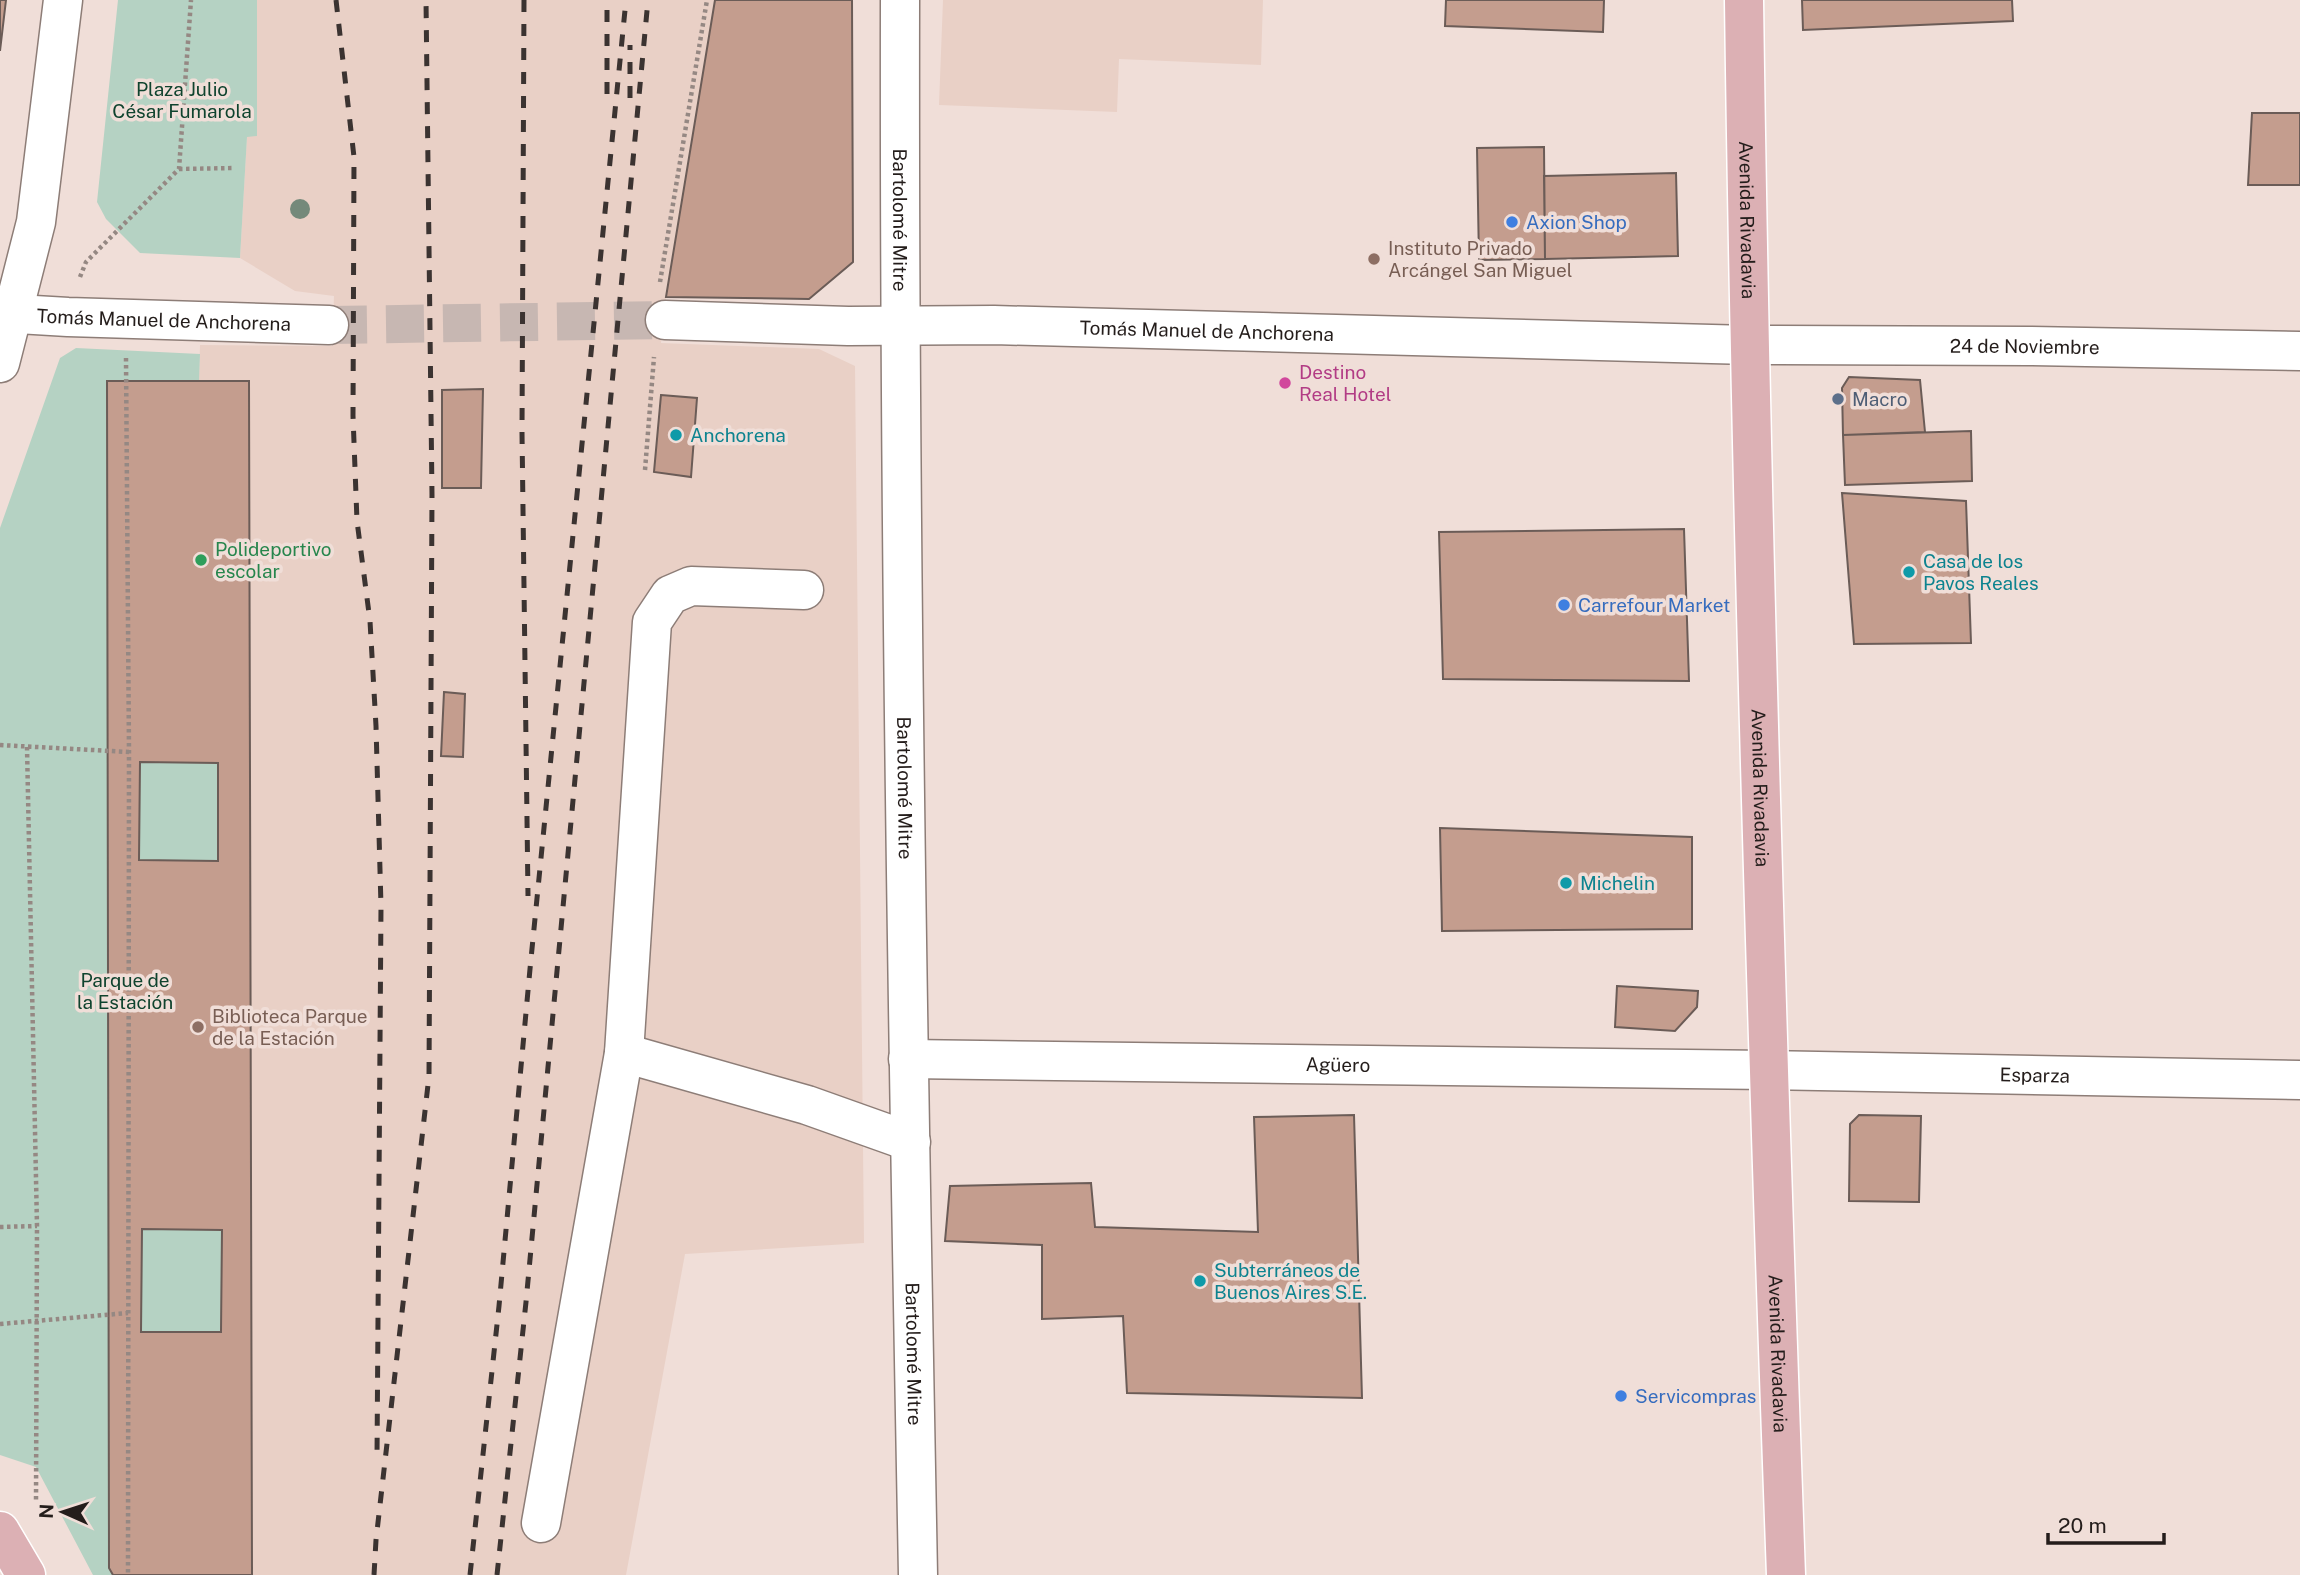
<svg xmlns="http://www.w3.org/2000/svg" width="2300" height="1575" font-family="'Public Sans',sans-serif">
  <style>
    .built { fill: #e9d0c6 }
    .green { fill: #b5d2c3 }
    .building { fill: #c49d8e; stroke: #6b5c57; stroke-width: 2; fill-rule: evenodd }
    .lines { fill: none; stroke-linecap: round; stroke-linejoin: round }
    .minor-tunnel { stroke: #c7b7b2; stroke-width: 38; stroke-dasharray: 38 19; stroke-linecap: butt }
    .minor-casing { stroke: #8d7d77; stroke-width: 41 }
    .major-casing { stroke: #fff; stroke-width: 41 }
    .path { stroke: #958883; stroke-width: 4.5; stroke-dasharray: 3.5 3.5; stroke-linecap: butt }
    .minor { stroke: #fff; stroke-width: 38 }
    .major { stroke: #dcb0b4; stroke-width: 38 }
    .rail { stroke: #3b3331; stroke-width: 5; stroke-dasharray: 12 12; stroke-linecap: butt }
    .tree { fill: #74897a }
    .shop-dot { fill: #3f7fe0; stroke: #f0ded8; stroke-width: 2.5 }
    .education-dot { fill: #8d6e63; stroke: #f0ded8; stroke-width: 2.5 }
    .hotel-dot { fill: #d1479c; stroke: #f0ded8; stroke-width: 2.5 }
    .service-dot { fill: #5c6f8a; stroke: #f0ded8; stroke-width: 2.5 }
    .culture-dot { fill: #0f9aa8; stroke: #f0ded8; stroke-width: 2.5 }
    .leisure-dot { fill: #2e9e5b; stroke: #f0ded8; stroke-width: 2.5 }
    .labels { text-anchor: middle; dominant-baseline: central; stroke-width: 7; stroke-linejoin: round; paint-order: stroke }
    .park-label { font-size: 19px; fill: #0f432e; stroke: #f0ded8 }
    .street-label { font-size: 19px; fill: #241d1b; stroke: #f0ded8 }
    .shop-label { font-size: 19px; fill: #366cbe; stroke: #f0ded8; text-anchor: start }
    .education-label { font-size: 19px; fill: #785e54; stroke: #f0ded8; text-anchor: start }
    .hotel-label { font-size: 19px; fill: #b23c85; stroke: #f0ded8; text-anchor: start }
    .service-label { font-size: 19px; fill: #4e5e75; stroke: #f0ded8; text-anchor: start }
    .culture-label { font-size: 19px; fill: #0d838f; stroke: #f0ded8; text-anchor: start }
    .leisure-label { font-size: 19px; fill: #27864d; stroke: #f0ded8; text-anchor: start }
  </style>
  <rect width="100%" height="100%" fill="#f0ded8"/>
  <path class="built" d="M257,0H715L666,297L661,343L819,349L855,366L864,1243L685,1254L626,1575H252L249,381H199L200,345L332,346L334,296L295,291L240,258L247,136L257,135Z
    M943,0H1263L1261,65L1119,59L1117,112L939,105Z"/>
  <path class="green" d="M118,0H257V136L247,137L240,258L140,253L106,219L97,202Z
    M76,348L200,354L199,381H249L252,1575H93L36,1467L0,1455V528L60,358Z"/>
  <path class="building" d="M0,0H6L0,51Z
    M715,0H852L853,262L809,299L666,297Z
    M1446,0H1604L1603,32L1445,26Z
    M1802,0H2012L2013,21L1803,30Z
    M2252,113H2300V185H2248Z
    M1544,147L1545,259L1479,260L1477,148Z
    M1676,173L1678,256L1545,259L1544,176Z
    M1849,377L1920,380L1925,432L1843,435L1842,388Z
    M107,381H249L252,1575H113L109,1568ZM140,762L218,763V861L139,860ZM142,1229L222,1230L221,1332H141Z
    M483,389L481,488H442V390Z
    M661,395L697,398L691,477L654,472Z
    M1971,431L1972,481L1845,485L1843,435Z
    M1842,493L1966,501L1971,643L1854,644Z
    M1684,529L1689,681L1443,679L1439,532Z
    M444,692L465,694L463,757L441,756Z
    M1440,828L1692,837V929L1442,931Z
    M1617,986L1698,991L1697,1007L1675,1031L1615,1027Z
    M1354,1115L1362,1398L1127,1393L1123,1316L1042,1319V1245L945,1241L950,1186L1091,1183L1095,1227L1258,1232L1254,1117Z
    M1859,1115L1921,1116L1919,1202L1849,1201L1850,1124Z"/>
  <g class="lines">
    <path class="minor-tunnel" d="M329,325L665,320"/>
    <g class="minor-casing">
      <g id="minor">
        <path id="s1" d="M900,0C899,525 908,1050 918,1575"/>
        <path id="s2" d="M0,313L68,317L329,325"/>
        <path id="s3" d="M665,320L848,326L994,325L1749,345L2029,346L2300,351"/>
        <path d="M0,363L36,222L63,0"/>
        <path d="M624,1053L807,1105L911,1142"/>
        <path id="s4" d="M908,1059L1768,1070L2300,1080"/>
        <path d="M541,1523L624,1053L652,622L670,595L691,586L804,590"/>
      </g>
    </g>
    <g class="major-casing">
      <g id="major">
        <path id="s5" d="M1744,0C1751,525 1767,1050 1786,1575"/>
        <path d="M0,1531L26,1575"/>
      </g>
    </g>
    <path class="path" d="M179,169L235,168
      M80,277L86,262L179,169L191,0
      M660,282L707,0
      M126,358L129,752L128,1575
      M645,470L654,357
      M0,745L129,752
      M27,747L37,1226L36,1503
      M0,1227L37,1226
      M0,1324L128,1313"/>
    <use href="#minor" class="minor"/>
    <use href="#major" class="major"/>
    <path class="rail" d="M336,0L354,157L353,416L357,521L370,621L376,726L381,906L377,1457
      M524,0L522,432L528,896
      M607,94V0
      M630,98V45
      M374,1575L376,1540L429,1076L432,495L426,0
      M470,1575L499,1306L530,969L626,0
      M497,1575L526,1302L648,0"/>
  </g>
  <circle class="tree" cx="300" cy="209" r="10"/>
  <g class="shop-dot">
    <circle cx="1512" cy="222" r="7"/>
    <circle cx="1564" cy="605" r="7"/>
    <circle cx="1621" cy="1396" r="7"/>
  </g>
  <g class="education-dot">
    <circle cx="1374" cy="259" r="7"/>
    <circle cx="198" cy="1027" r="7"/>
  </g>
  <circle class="hotel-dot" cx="1285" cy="383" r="7"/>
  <circle class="service-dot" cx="1838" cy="399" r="7"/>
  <g class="culture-dot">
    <circle cx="676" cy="435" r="7"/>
    <circle cx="1909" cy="572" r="7"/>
    <circle cx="1566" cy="883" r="7"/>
    <circle cx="1200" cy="1281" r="7"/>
  </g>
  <circle class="leisure-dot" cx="201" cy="560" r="7"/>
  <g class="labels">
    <g class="park-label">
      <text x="182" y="89">Plaza Julio<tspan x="182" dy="22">César Fumarola</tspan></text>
      <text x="125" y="980">Parque de<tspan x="125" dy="22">la Estación</tspan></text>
    </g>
    <g class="street-label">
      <text stroke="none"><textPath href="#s1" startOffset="220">Bartolomé Mitre</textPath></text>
      <text stroke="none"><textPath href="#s5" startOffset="220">Avenida Rivadavia</textPath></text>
      <text stroke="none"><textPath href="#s2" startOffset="164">Tomás Manuel de Anchorena</textPath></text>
      <text stroke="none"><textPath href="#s3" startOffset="542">Tomás Manuel de Anchorena</textPath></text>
      <text stroke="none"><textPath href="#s3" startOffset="1360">24 de Noviembre</textPath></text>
      <text stroke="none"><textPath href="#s1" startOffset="788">Bartolomé Mitre</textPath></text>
      <text stroke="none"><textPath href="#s5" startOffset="788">Avenida Rivadavia</textPath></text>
      <text stroke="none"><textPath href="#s4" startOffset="430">Agüero</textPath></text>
      <text stroke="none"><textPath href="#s4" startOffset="1127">Esparza</textPath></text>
      <text stroke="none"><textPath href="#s1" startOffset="1354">Bartolomé Mitre</textPath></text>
      <text stroke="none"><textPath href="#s5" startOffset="1354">Avenida Rivadavia</textPath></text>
    </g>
    <g class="shop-label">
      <text x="1526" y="222">Axion Shop</text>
      <text x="1578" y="605">Carrefour Market</text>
      <text x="1635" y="1396">Servicompras</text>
    </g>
    <g class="education-label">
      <text x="1388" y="248">Instituto Privado<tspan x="1388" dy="22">Arcángel San Miguel</tspan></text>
      <text x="212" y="1016">Biblioteca Parque<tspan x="212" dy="22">de la Estación</tspan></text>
    </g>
    <g class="hotel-label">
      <text x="1299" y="372">Destino<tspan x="1299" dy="22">Real Hotel</tspan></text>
    </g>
    <g class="service-label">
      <text x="1852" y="399">Macro</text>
    </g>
    <g class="culture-label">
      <text x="690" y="435">Anchorena</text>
      <text x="1923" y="561">Casa de los<tspan x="1923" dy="22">Pavos Reales</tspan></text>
      <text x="1580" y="883">Michelin</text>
      <text x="1214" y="1270">Subterráneos de<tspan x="1214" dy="22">Buenos Aires S.E.</tspan></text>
    </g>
    <g class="leisure-label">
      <text x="215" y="549">Polideportivo<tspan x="215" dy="22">escolar</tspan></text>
    </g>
  </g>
  <g transform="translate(63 1512) rotate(273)" stroke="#f0ded8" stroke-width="5" paint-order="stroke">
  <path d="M0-5L12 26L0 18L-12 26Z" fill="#241d1b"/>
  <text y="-10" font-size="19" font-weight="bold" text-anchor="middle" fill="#241d1b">N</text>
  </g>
  <path d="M2048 1533v10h116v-10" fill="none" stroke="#241d1b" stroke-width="3.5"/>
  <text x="2058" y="1533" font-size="21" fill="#241d1b" stroke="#f0ded8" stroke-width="5" paint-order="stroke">20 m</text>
</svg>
